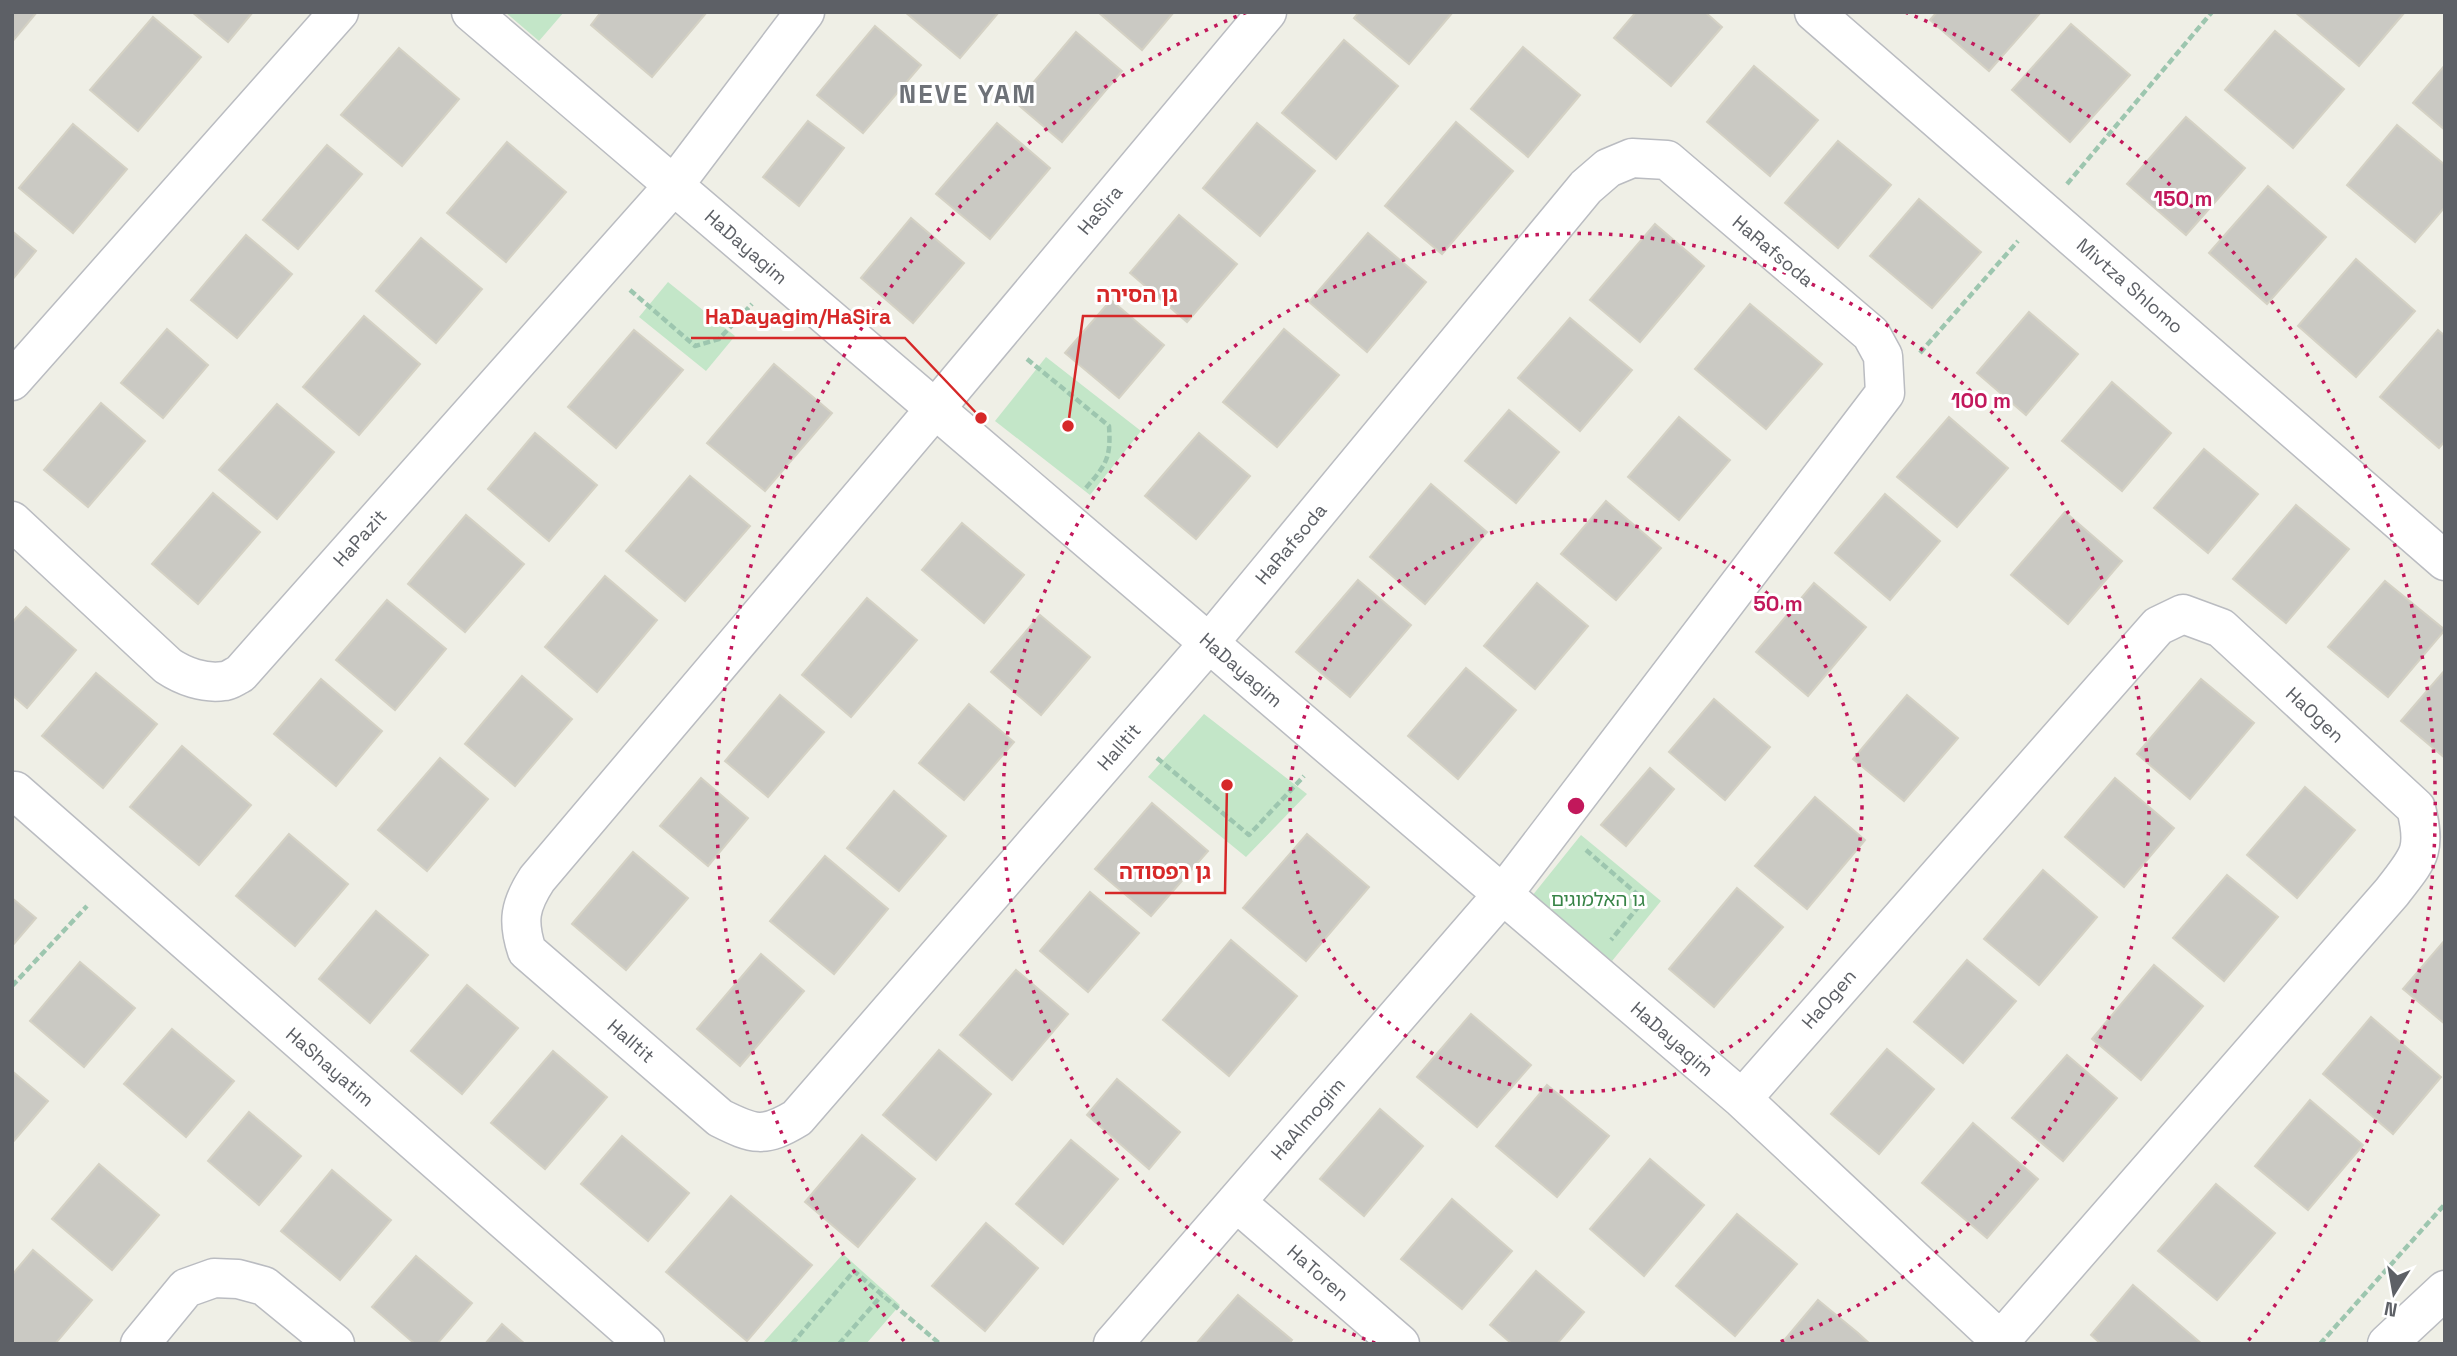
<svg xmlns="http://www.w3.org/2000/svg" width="2457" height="1356" font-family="'Space Grotesk','Noto Sans Hebrew',sans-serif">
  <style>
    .green { fill: #c3e6c8 }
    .building { fill: #cac9c3; stroke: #d4d1c4; stroke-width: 2 }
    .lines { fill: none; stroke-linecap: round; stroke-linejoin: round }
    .minor-casing { stroke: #babcc1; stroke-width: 41 }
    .path { stroke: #9dc6af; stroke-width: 4.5; stroke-dasharray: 7 3.5; stroke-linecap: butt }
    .minor { stroke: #fff; stroke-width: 38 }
    .ring { fill: none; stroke: #c2185b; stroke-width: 3.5; stroke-dasharray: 3.5 7 }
    .labels { text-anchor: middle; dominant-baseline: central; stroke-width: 6; stroke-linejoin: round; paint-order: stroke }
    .street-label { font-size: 19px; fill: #5d6066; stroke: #fff }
    .park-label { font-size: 19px; fill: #378346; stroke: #fff }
    .district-label { font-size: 26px; font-weight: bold; letter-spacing: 2px; fill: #6e7278; stroke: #fff }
    .centre { fill: #c2185b; stroke: #fff; stroke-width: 3.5 }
    .ring-label { font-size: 21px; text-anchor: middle; font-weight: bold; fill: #c2185b; stroke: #fff; stroke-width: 6; stroke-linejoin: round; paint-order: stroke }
    .leader { fill: none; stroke: #d62828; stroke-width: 2.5 }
    .callout-dot { fill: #d62828; stroke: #fff; stroke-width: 2.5 }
    .callout-label { font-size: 21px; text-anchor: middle; font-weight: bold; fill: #d62828; stroke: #fff; stroke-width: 6; stroke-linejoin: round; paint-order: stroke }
  </style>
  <rect width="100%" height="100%" fill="#efefe6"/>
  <path class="green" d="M505,12H564L539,41Z
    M668,282L735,336L706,371L639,317Z
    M1046,357L1141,431L1090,495L995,421Z
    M1204,714L1307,794L1246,857L1148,777Z
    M1581,835L1661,901L1612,961L1532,896Z
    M843,1254L900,1305L866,1344H762Z"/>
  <path class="building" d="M12,12H37L12,42Z
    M192,12H253L228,42Z
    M601,12H707L652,77L591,25Z
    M905,12H999L960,58Z
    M1098,12H1174L1142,50Z
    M1359,12H1453L1409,64L1354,18Z
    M1636,12H1705L1722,27L1671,86L1614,38Z
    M1937,12H2041L1989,71L1930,20Z
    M2295,12H2405L2359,66Z
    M153,17L201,57L138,131L90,90Z
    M2071,24L2130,75L2070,142L2012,90Z
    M875,26L921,65L863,133L817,95Z
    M2275,31L2344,89L2293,148L2225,90Z
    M1076,32L1122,71L1062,142L1016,103Z
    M1344,40L1398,86L1336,159L1282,113Z
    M1523,47L1580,95L1528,157L1471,109Z
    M399,48L459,99L402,166L341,115Z
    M2445,65V130L2413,103Z
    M1754,66L1818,120L1770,176L1707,122Z
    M2186,117L2245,168L2186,235L2127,184Z
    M808,121L844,148L799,206L763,177Z
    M1456,122L1513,171L1442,254L1385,206Z
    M997,123L1050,168L990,239L936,194Z
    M1257,123L1315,171L1260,236L1203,188Z
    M73,124L127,169L73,233L19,188Z
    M2397,125L2445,165V207L2415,242L2347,185Z
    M1838,141L1891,185L1838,248L1785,203Z
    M507,142L566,192L506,262L447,213Z
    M327,145L362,174L298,249L263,220Z
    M2268,186L2326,237L2267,304L2209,253Z
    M1919,199L1981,252L1932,308L1870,256Z
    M1179,215L1237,264L1187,322L1130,273Z
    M911,218L964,263L913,323L861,278Z
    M1655,224L1704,266L1640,342L1590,300Z
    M12,231L36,251L12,280Z
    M1368,233L1426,282L1367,352L1309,302Z
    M246,235L292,274L237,338L191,300Z
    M421,238L482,289L436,343L376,291Z
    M2356,259L2415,311L2356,377L2298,326Z
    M1111,300L1164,345L1119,398L1065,353Z
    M1750,304L1822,364L1766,429L1695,369Z
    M2029,312L2078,354L2026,415L1977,373Z
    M364,316L420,364L359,435L303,387Z
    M1570,318L1632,370L1580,431L1518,378Z
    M167,329L208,365L163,418L121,383Z
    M1284,329L1339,375L1277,447L1223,402Z
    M634,330L683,370L616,448L568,407Z
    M2438,330L2445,336V441L2439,448L2380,397Z
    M774,364L832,413L765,491L707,443Z
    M2112,382L2171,433L2122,491L2062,441Z
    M101,403L145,441L88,507L44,470Z
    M277,404L334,452L277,519L219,470Z
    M1509,410L1559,452L1516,503L1465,461Z
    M1679,417L1730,460L1679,520L1628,477Z
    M1949,417L2008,468L1957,527L1897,477Z
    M535,433L597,485L549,541L488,489Z
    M1199,433L1250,476L1196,539L1145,496Z
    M2204,449L2258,494L2208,553L2154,508Z
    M690,476L750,526L685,601L626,551Z
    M1431,484L1487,532L1425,604L1370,557Z
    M213,493L260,532L198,604L152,564Z
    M1885,494L1940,541L1890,600L1835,553Z
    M1606,501L1661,548L1616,600L1561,554Z
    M2296,505L2349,549L2286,623L2233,579Z
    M2065,512L2122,561L2068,624L2011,575Z
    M466,515L524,564L465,632L408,584Z
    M962,523L1024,575L984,623L922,570Z
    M605,576L657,620L597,692L545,647Z
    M1358,580L1411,625L1350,697L1296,652Z
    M2385,581L2445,630L2388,697L2328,647Z
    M1537,583L1588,626L1535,689L1484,646Z
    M1814,583L1866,627L1808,696L1756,652Z
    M867,598L917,640L851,717L802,675Z
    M387,600L446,649L395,710L336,660Z
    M26,607L76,650L27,708L12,695V623Z
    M1040,615L1090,657L1041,715L991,672Z
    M1466,668L1516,710L1458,779L1408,736Z
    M2445,670V758L2401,721Z
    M96,673L157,724L103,788L42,736Z
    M522,676L572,719L515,786L465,744Z
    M321,679L382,731L336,786L274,734Z
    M2201,679L2254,723L2190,799L2137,754Z
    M780,695L824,732L768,797L725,761Z
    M1907,695L1958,738L1904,801L1853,759Z
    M1714,699L1770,747L1725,800L1669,752Z
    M969,704L1014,742L964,800L919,763Z
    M182,746L251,805L199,865L130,807Z
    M440,758L488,799L427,871L378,830Z
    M1650,768L1674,789L1626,846L1601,825Z
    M701,778L748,818L708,866L660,826Z
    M2115,778L2174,828L2124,887L2065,837Z
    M2305,787L2355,830L2297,898L2247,855Z
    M894,791L946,836L899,891L847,848Z
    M1815,797L1865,840L1807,909L1755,866Z
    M1152,803L1208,851L1151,916L1095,869Z
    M289,834L348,884L295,946L236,896Z
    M1307,834L1369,887L1306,961L1243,908Z
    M633,852L688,898L626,970L572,924Z
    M825,856L888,909L834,974L770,921Z
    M2043,870L2097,917L2039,985L1984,939Z
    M2227,875L2278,917L2224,981L2173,938Z
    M1737,888L1783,927L1714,1007L1669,969Z
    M1090,892L1139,933L1088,992L1040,951Z
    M12,898L36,918L12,946Z
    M376,911L428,955L370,1023L319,979Z
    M1231,940L1297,996L1229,1076L1163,1020Z
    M2445,940V1024L2403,989Z
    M761,954L804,991L740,1066L697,1029Z
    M1967,960L2016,1001L1963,1063L1914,1022Z
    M80,962L135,1008L84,1067L30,1021Z
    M2154,965L2203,1006L2141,1080L2092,1039Z
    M1016,970L1068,1014L1012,1080L960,1035Z
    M467,985L518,1028L462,1094L411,1051Z
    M1471,1014L1531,1065L1477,1127L1417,1077Z
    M2371,1017L2441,1077L2393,1134L2323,1074Z
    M172,1029L234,1081L186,1137L124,1084Z
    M1887,1049L1934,1089L1879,1154L1831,1114Z
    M939,1050L991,1094L936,1160L883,1115Z
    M553,1051L607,1097L545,1169L491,1123Z
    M2067,1055L2117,1098L2063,1161L2012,1118Z
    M12,1071L48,1101L12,1143Z
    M1117,1079L1180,1132L1149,1169L1087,1115Z
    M1547,1085L1609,1136L1557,1197L1496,1146Z
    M2310,1100L2363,1145L2308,1210L2255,1166Z
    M1380,1109L1423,1146L1364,1216L1320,1179Z
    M249,1112L301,1156L259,1205L208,1161Z
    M1973,1123L2038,1179L1987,1238L1922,1183Z
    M862,1135L915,1179L858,1247L805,1202Z
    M622,1136L689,1193L648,1241L581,1184Z
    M1071,1140L1118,1179L1063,1244L1016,1204Z
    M1650,1159L1704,1205L1644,1276L1590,1229Z
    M99,1164L159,1215L112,1270L52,1219Z
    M332,1170L391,1220L340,1280L281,1231Z
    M2216,1184L2275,1233L2217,1300L2158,1251Z
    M731,1196L812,1265L747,1341L666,1272Z
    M1452,1199L1512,1251L1462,1309L1401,1259Z
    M1737,1214L1797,1264L1735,1336L1676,1286Z
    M986,1223L1038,1268L985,1331L932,1286Z
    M33,1250L92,1300L55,1344H12V1275Z
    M416,1256L472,1303L437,1344H415L372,1307Z
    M1536,1271L1584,1312L1557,1344H1512L1490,1325Z
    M2133,1285L2202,1344H2101L2091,1335Z
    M1238,1295L1292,1340L1289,1344H1196Z
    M1818,1300L1858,1333L1870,1344H1781Z
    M502,1324L525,1344H485Z"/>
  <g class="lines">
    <g class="minor-casing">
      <path id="minor" d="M471,12L1742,1099L2004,1344
        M1814,12L2445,561
        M12,381L339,12
        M12,521L168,666C183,676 204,684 224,681C229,681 235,676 240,674L674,185L805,12
        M15,791L645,1344
        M1742,1099L2158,626L2183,614L2221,628L2416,808C2427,852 2418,858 2392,892L2001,1340
        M1236,1202L1400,1344
        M140,1344L186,1288L214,1278L238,1279L264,1286L335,1344
        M1113,1344L1503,894L1885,393L1883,356L1871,334L1667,160L1632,158L1608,168L1586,187L1209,643L797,1118C764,1138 754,1135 720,1118L527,951C517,921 520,905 537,879L935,409L1267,12
        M2387,1344L2445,1290"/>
    </g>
    <path class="path" d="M2067,184L2212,12
      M630,290L695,346L719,339L752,304
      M1920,353L2018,241
      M1027,359L1109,426C1111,458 1107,464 1085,489
      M1157,758L1249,835L1304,776
      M1586,850L1644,900L1611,940
      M12,986L87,906
      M792,1344L854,1271L940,1344
      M839,1344L882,1295
      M2320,1344L2445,1204"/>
    <use href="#minor" class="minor"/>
  </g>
  <g class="ring">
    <circle cx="1576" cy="806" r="286"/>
    <path d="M1375 1343A573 573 0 1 1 1777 1343"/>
    <path d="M904 1341A859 859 0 0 1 1247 12M1905 12A859 859 0 0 1 2248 1341"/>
  </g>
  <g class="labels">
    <g class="street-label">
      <text transform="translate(1100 210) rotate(-50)">HaSira</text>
      <text transform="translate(746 247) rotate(41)">HaDayagim</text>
      <text transform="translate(1773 251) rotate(40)">HaRafsoda</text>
      <text transform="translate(2130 286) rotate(41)">Mivtza Shlomo</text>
      <text transform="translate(360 538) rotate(-48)">HaPazit</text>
      <text transform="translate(1291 544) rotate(-50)">HaRafsoda</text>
      <text transform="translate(1241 670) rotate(41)">HaDayagim</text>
      <text transform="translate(2315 715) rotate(43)">HaOgen</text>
      <text transform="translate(1119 747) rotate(-49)">HaIltit</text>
      <text transform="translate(1829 999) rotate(-49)">HaOgen</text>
      <text transform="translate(1672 1039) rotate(41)">HaDayagim</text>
      <text transform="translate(631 1041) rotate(41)">HaIltit</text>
      <text transform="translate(330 1067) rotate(41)">HaShayatim</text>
      <text transform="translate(1308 1119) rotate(-49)">HaAlmogim</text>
      <text transform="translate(1318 1273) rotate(41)">HaToren</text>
    </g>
    <g class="park-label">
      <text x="1598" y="899">גו האלמוגים</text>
    </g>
    <g class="district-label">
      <text x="968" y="94">NEVE YAM</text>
    </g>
  </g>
  <circle cx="1576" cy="806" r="10" class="centre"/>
  <g class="ring-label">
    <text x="2183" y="206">150 m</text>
    <text x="1981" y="408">100 m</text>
    <text x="1778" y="611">50 m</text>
  </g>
  <path class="leader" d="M1068 426L1083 316H1192M981 418L905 338H691M1227 785L1225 893H1105"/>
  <g class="callout-dot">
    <circle cx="1068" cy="426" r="7"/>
    <circle cx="981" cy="418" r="7"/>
    <circle cx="1227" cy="785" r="7"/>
  </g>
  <g class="callout-label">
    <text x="1137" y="302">גן הסירה</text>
    <text x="798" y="324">HaDayagim/HaSira</text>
    <text x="1165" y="879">גן רפסודה</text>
  </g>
  <rect width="2457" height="1356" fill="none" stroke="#5d6066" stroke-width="28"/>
  <g transform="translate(2394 1293) rotate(191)" stroke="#ffffff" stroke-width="5" paint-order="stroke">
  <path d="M0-5L12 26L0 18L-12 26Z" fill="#5d6066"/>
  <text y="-10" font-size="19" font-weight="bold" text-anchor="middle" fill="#5d6066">N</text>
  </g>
</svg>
